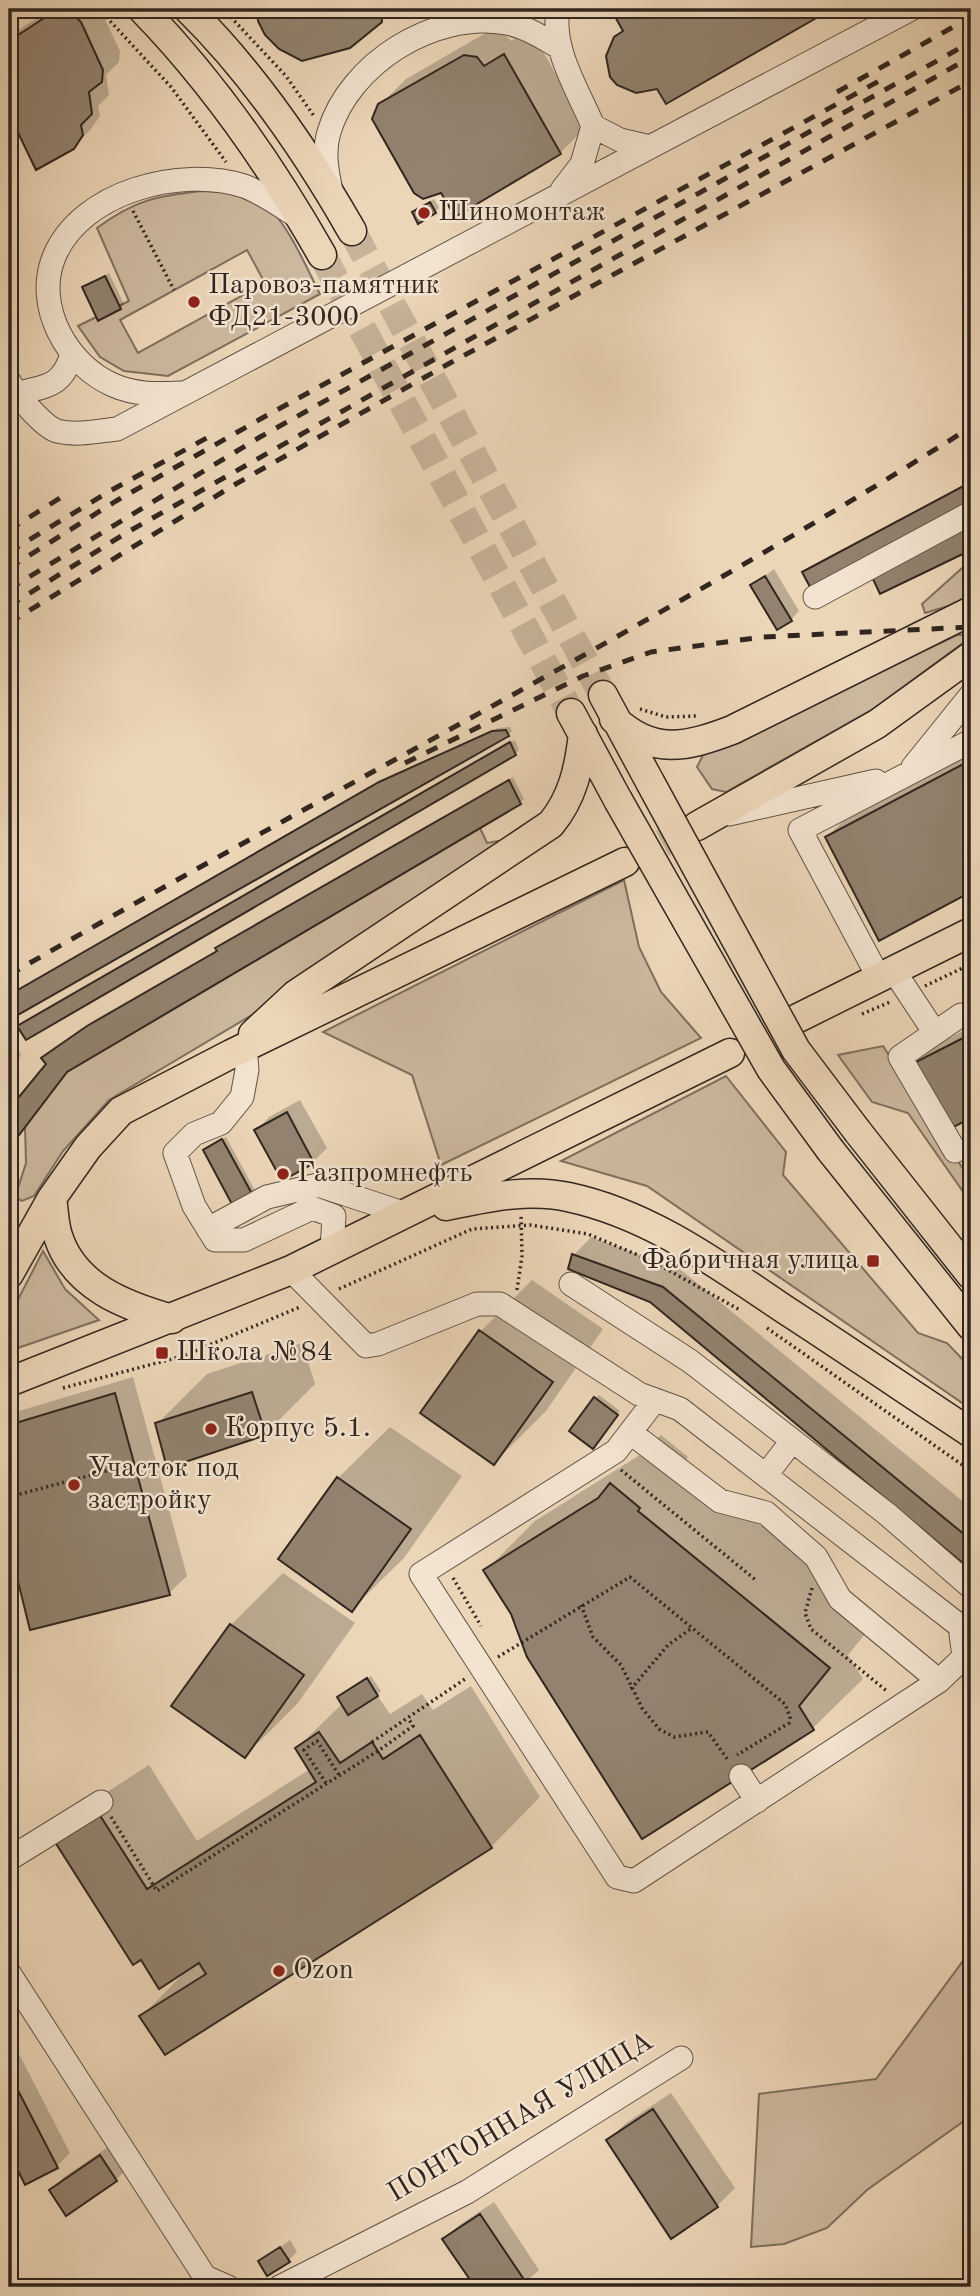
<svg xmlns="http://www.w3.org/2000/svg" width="980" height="2296" font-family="'Old Standard TT',serif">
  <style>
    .green { fill: #ccb89e; stroke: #7e6f5e; stroke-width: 2; fill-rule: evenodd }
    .shadow { fill: #0003 }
    .building { fill: #92826f; stroke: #31261f; stroke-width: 2 }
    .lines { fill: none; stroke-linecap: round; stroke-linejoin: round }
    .major-tunnel { stroke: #c7b399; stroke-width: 28; stroke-dasharray: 28 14; stroke-linecap: butt }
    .minor-casing { stroke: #605245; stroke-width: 25 }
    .major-casing { stroke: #31261f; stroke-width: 31 }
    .path { stroke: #31261f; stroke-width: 3.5; stroke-dasharray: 2 3.5; stroke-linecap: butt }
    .minor { stroke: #f3e4d1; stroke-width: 23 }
    .major { stroke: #ecd6b8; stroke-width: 28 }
    .rail { stroke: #31261f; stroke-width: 5; stroke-dasharray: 12 12; stroke-linecap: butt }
    .major-bridge-casing { stroke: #31261f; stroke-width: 31; stroke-linecap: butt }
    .major-bridge { stroke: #ecd6b8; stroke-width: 28 }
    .poi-dot { fill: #8f2418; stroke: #f3e4d1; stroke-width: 2.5 }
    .labels { text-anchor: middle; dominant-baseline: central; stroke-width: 5; stroke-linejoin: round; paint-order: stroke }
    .poi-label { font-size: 28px; fill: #31261f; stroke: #f3e4d1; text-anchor: start }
    .street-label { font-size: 28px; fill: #31261f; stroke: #f3e4d1 }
  </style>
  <rect width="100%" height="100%" fill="#ecd6b8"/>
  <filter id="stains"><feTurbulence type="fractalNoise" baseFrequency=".00286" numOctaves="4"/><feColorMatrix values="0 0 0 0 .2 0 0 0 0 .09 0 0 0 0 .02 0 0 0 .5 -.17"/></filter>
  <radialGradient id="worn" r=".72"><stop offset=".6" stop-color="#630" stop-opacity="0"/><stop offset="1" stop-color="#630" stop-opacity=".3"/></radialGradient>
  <path class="green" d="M202,191C221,192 243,191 261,202C285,216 307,269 320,294L168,376L124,371L100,357L78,326L129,301L97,228C135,200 156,196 202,191ZM247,250L265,283L138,353L120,320Z
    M971,560V594L955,604L925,613L922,604Z
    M957,635H963L967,640L873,709L726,792L712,789L697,767L703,755Z
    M480,828L487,843L498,841L499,849L329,958L252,1015L109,1100L63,1151L34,1196L22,1201L15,1197L26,1163L25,1127L67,1072Z
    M624,880L639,947L661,992L701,1038L441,1165L412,1075L323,1032Z
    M883,1046L967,1175L971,1172V1203L908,1113L872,1102L838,1055Z
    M726,1076L786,1152L783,1175L918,1333L947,1343L971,1368V1409L647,1186L561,1161Z
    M43,1251L65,1289L99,1320L9,1351V1317Z
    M971,1950V2116L867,2190L827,2228L784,2244L751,2247L759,2094L876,2079Z"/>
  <path class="shadow" d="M51,9H100L120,51L119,62L106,75L109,95L98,106L100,116L91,129L73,148L20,133L9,145V36Z
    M259,9H392L381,20H260Z
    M620,9H829L666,102L615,13Z
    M530,29L586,127L560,153L442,191L380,105L406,79L491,30L503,32L511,41Z
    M434,199L439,208L435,212L414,213Z
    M109,273L124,304L120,308L84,287Z
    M971,482V502L804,572L808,568Z
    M774,569L799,611L791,620L752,585Z
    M510,727L512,731L508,735L9,1018V995L385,779L498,728Z
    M515,740L519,750L515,754L19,1027Z
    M971,753V891L880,939L827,837L845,819Z
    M513,777L524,799L520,803L68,1069L16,1136L9,1131V1112L48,1064L47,1054L92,1022L218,951L221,945Z
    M971,1027V1116L947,1129L914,1065L932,1047Z
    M13,1041L21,1055L19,1058L10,1043Z
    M9,1048L16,1060L9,1064Z
    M300,1100L327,1148L313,1162L282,1179L256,1131L269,1117Z
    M226,1137L264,1207L205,1151Z
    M591,1237L681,1270L971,1508V1568L651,1300L574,1255Z
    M532,1280L603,1329L546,1411L494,1463L480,1332Z
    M302,1343L315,1384L265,1434L157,1424L207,1374Z
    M133,1377L187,1576L169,1593L31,1628L9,1537V1414Z
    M599,1395L620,1411L596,1443L595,1398Z
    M390,1427L462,1476L404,1558L352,1609L338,1478Z
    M661,1435L688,1457L686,1460L878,1618L848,1655L863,1679L813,1728L642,1837L485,1571L535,1521L643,1453Z
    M283,1573L355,1623L297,1704L245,1756L231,1625Z
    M9,1590L15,1616L9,1623Z
    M371,1676L381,1691L377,1695L390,1714L422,1694L433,1710L471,1686L540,1797L491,1847L142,2016L187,1970L141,1958L57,1842L107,1792L149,1765L197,1841L310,1769L297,1748L343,1703V1693Z
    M16,2048L70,2153L57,2166L26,2182L9,2149V2052Z
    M671,2093L735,2188L717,2206L608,2141L626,2123Z
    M114,2143L129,2167L116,2180L51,2190L64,2177Z
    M494,2202L539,2270L520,2287H477L444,2239L458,2226Z
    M290,2240L297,2252L289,2260L260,2262Z"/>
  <path class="building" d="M58,9H68L81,22L103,70L102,82L89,92L92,114L81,125L83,135L74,149L36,170L9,114V41Z
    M258,9H381L382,22L350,48L302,61L279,49L265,35L258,21Z
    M620,9H832L666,104L657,89L636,93L617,85L610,77L606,56L614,37L623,31L613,13Z
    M504,54L561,154L455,217L441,193L423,199L414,193L372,119L378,104L464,55L477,57L484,66Z
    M430,202L436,213L418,224L412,212Z
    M105,276L121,309L98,321L82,287Z
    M971,482V504L811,589L802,572Z
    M971,525V550L880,594L872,577Z
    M765,576L792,621L777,630L750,585Z
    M506,730L509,736L9,1020V995L379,782L492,731Z
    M510,742L516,755L26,1040L17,1026Z
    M971,760V892L879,941L825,837Z
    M509,780L521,804L67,1072L16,1139L9,1133V1109L46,1064L41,1058L87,1026L217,951L215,948Z
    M971,1034V1118L946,1131L912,1064Z
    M287,1112L314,1163L282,1181L254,1130Z
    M222,1139L262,1212L242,1223L203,1150Z
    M572,1254L663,1287L971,1540V1570L650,1302L568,1269Z
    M479,1330L553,1382L494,1465L420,1413Z
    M252,1392L266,1435L167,1468L155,1423Z
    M115,1393L170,1595L30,1630L9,1545V1425Z
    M594,1397L618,1415L593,1449L569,1431Z
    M337,1477L411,1529L352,1612L278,1559Z
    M610,1483L640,1508L638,1511L830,1668L799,1706L814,1730L642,1839L527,1657L511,1614L483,1570L598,1498Z
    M230,1624L304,1675L245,1758L171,1706Z
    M367,1678L378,1696L348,1715L337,1697Z
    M319,1732L340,1763L372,1742L383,1759L420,1735L492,1848L165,2055L139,2016L206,1974L199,1963L159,1989L141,1960L133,1965L55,1842L99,1814L147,1889L316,1782L295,1748Z
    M9,2073L58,2168L25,2185L9,2152Z
    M653,2109L718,2207L671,2239L606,2140Z
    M100,2155L117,2181L66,2216L49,2190Z
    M480,2214L527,2284L523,2287H475L442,2239Z
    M280,2247L290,2262L267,2276L258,2261Z"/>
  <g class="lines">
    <path class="major-tunnel" d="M352,231L603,695
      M322,255L571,713
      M625,862L697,826"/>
    <g class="minor-casing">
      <path id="minor" d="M558,9C551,49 578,90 593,126L582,164L562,190
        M593,126L620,140L650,147
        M331,191C327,172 323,151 329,132C349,64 434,10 506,23C525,26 543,38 559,47
        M9,381C15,394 44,427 57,431C76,436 99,431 117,429L911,9
        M181,393C158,394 135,395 113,385C67,365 34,306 54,257C81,191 181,166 244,186C263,193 282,207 300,218
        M9,397C38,384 60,394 72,354
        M815,597L971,513
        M913,767L971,695
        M729,814L876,781
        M894,971L935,1033
        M879,978L800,830L971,741
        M245,1047L247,1070L242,1097L221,1123L194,1134L175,1153L194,1206L215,1240H244L312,1208L334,1216L332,1251
        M955,1151L900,1057L961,1015
        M208,1229L267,1197L318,1185L406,1214
        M291,1270L366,1346L378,1344L477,1304H500L639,1394L680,1409L960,1626L964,1657L939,1681L634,1881L617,1877L421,1574L616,1451L655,1400
        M571,1284L690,1361L887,1514L971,1587
        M631,1433L720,1501L766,1513L816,1557L840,1599L939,1681
        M766,1475L792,1441
        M741,1776L757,1801
        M9,1859L101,1802
        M9,1973L205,2277
        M205,2277L228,2287
        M280,2287L467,2192L681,2058"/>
    </g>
    <g class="major-casing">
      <path id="major" d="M142,9C213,82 272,167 322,255
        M188,9C253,73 307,152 352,231
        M603,695L650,782
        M571,713L618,800
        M614,719C653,756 687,747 732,730L971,611
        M697,826L877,724L971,656
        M798,1018L971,932
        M253,1034L295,995L551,824C573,797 579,768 583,734
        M858,1132L971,1275
        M831,1151L971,1326
        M52,1198C54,1210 54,1224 58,1236C74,1287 126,1306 172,1319
        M446,1206C486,1198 527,1188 568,1197C649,1214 717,1264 784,1309C847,1350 909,1392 971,1433
        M9,1274L52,1198L88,1147L121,1111L231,1054L625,862
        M9,1382L291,1270L730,1053"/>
    </g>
    <path class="path" d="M99,9L171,87L226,162
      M227,13L286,76L314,116
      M133,211L174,290
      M640,709L666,717L697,716
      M925,986L971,964
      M862,1014L890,1002
      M339,1289L472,1229L530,1225L588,1234L652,1261L740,1310
      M517,1290L522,1256L521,1214
      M767,1328L971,1471
      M63,1388L183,1356L300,1307
      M621,1470L757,1581
      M9,1497L110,1470
      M453,1578L481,1626
      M812,1588L805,1613L811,1629L888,1692
      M581,1605L593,1637L621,1665L642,1708L659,1729L674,1737L708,1732L728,1760
      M498,1657L630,1577L785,1704L790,1717L789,1723L737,1755
      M631,1689L668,1645L692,1628
      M372,1742L465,1679
      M326,1783L304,1750L317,1741L339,1775
      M111,1817L157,1891L378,1751L413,1726L408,1718"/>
    <use href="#minor" class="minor"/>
    <use href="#major" class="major"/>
    <path class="rail" d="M837,92L971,17
      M9,530L68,493
      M9,552L110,491L214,434
      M9,568L116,501L264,417L879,81
      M9,589L260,437L971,42
      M9,606L126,533L971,57
      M9,623L234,485L450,363L971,81
      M405,763L583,676L651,652L763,637L971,627
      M9,975C328,791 659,624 971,427"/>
    <g class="major-bridge-casing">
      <path id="major-bridge" d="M650,782L796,1050L858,1132
        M618,800L771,1069L831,1151"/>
    </g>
    <use href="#major-bridge" class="major-bridge"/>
  </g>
  <g class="poi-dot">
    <circle cx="424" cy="213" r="7"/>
    <circle cx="194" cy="302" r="7"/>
    <circle cx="283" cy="1174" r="7"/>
    <rect x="866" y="1254" width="14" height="14" rx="3.5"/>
    <rect x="155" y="1346" width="14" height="14" rx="3.5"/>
    <circle cx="211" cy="1429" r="7"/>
    <circle cx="74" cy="1485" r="7"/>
    <circle cx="279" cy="1971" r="7"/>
  </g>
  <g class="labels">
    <g class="poi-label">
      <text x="438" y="213">Шиномонтаж</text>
      <text x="208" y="286">Паровоз-памятник<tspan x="208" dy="32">ФД21-3000</tspan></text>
      <text x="297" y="1174">Газпромнефть</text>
      <text x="859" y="1261" text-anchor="end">Фабричная улица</text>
      <text x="176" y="1353">Школа №84</text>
      <text x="225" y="1429">Корпус 5.1.</text>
      <text x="88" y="1469">Участок под<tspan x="88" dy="32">застройку</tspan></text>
      <text x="293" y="1971">Ozon</text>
    </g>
    <g class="street-label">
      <text transform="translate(521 2118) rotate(-31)">ПОНТОННАЯ УЛИЦА</text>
    </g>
  </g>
  <rect width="980" height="2296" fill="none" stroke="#ecd6b8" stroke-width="35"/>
  <rect x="10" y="10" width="959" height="2275" fill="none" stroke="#31261f" stroke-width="3.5"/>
  <rect x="18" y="18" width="945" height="2261" fill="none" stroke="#31261f" stroke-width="2"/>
  <rect width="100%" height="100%" filter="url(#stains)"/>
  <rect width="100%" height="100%" fill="url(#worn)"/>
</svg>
